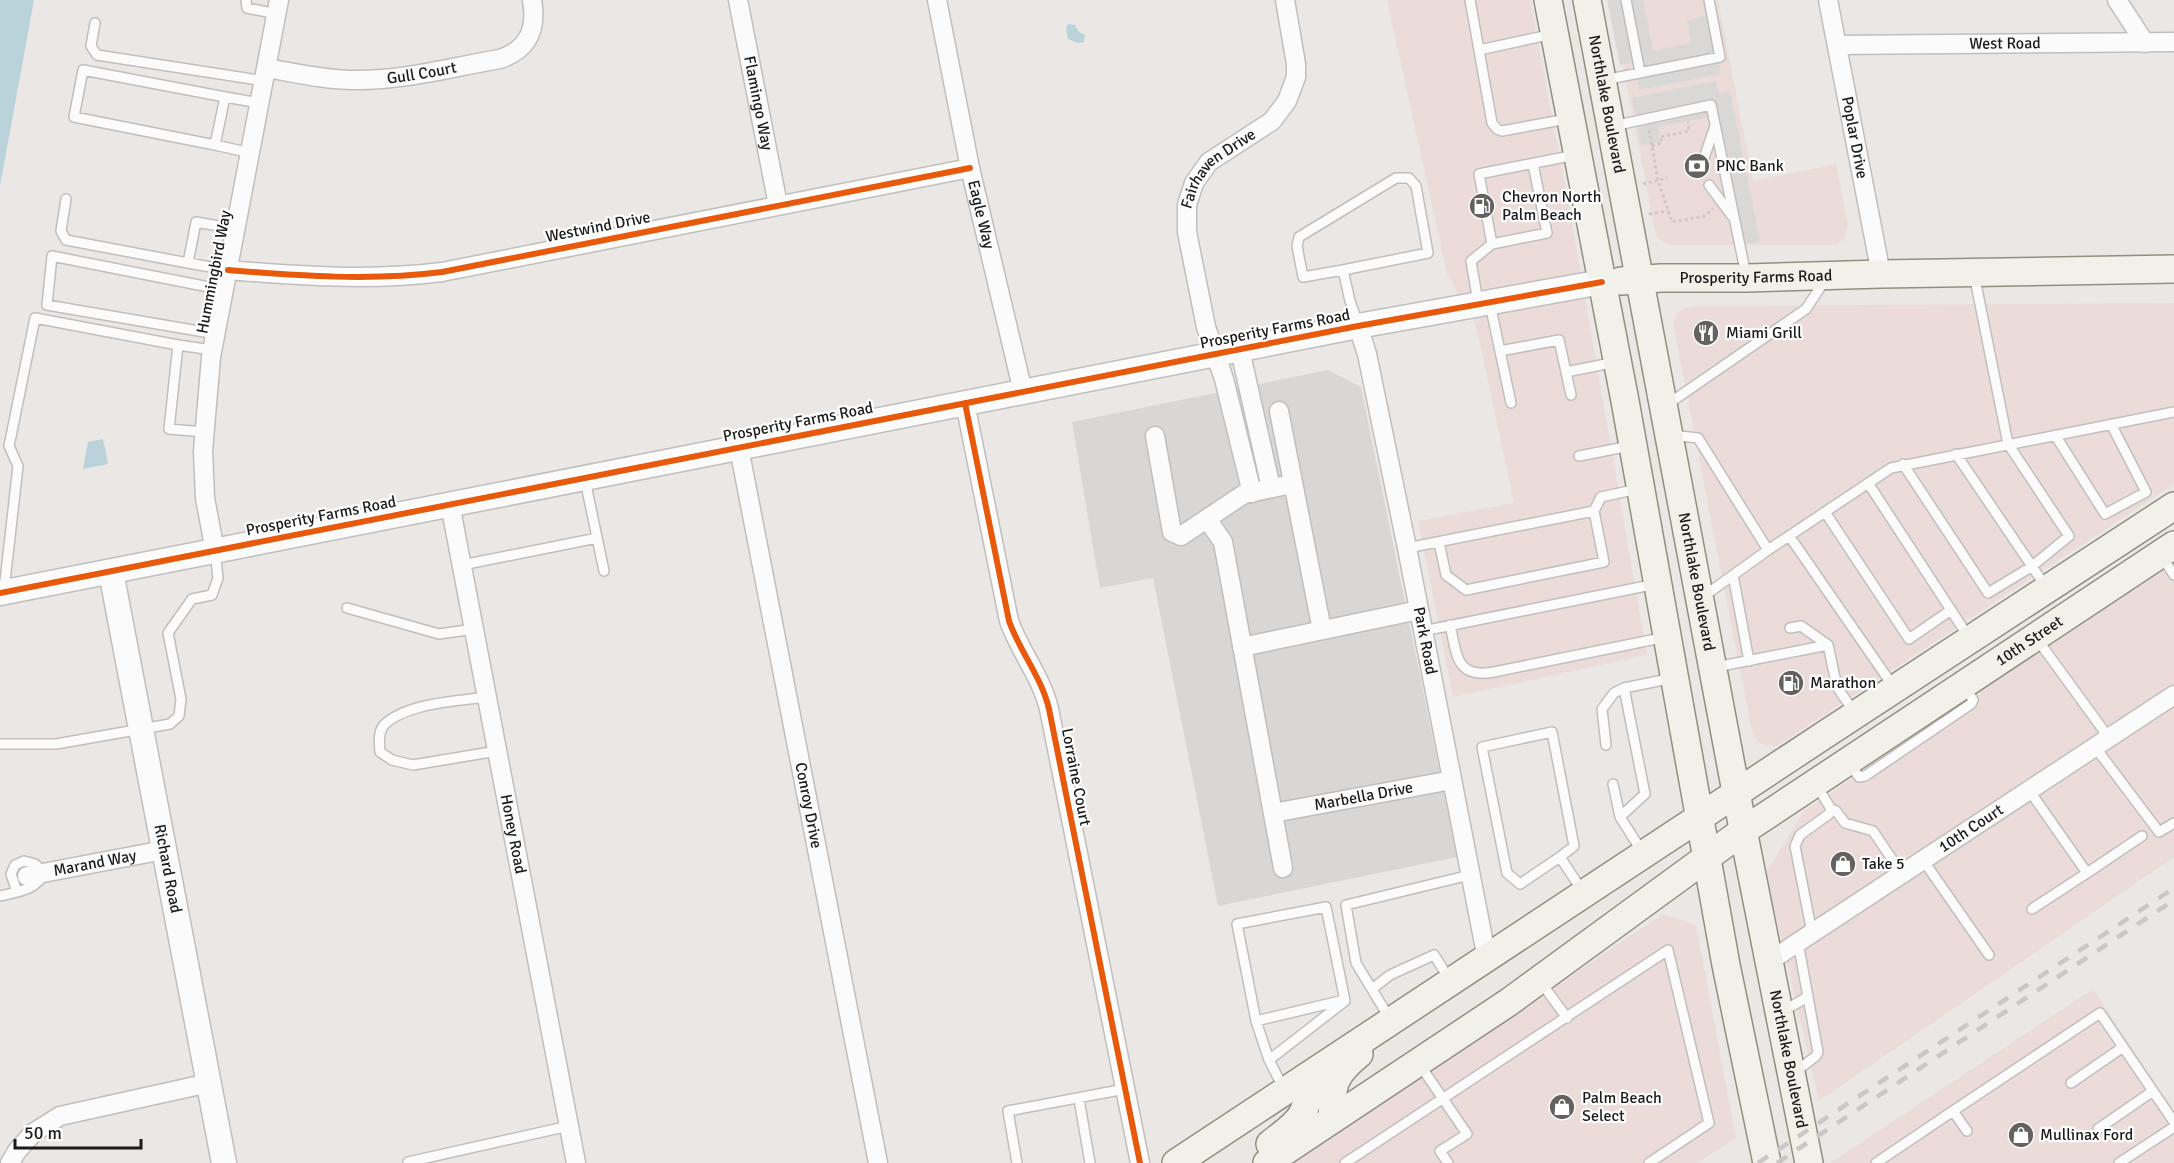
<svg xmlns="http://www.w3.org/2000/svg" width="2174" height="1163" font-family="Signika,sans-serif">
  <style>
    .residential { fill: #d9d7d5 }
    .commercial { fill: #ebdcda }
    .parking { fill: #dad8d7 }
    .water { fill: #bad3da }
    .lines { fill: none; stroke-linecap: round; stroke-linejoin: round }
    .service-casing { stroke: #c1bfbe; stroke-width: 12 }
    .minor-casing { stroke: #c1bfbe; stroke-width: 21 }
    .tertiary-casing { stroke: #c1bfbe; stroke-width: 27 }
    .secondary-casing { stroke: #90907e; stroke-width: 30 }
    .path { stroke: #d3c7c6; stroke-width: 3; stroke-dasharray: 3 3; stroke-linecap: butt }
    .service { stroke: #fcfbfb; stroke-width: 9 }
    .minor { stroke: #fcfbfb; stroke-width: 18 }
    .tertiary { stroke: #fcfbfb; stroke-width: 24 }
    .secondary { stroke: #f1f1e9; stroke-width: 27 }
    .rail { stroke: #c9c8c8; stroke-width: 4.5; stroke-dasharray: 12 12; stroke-linecap: butt }
    .cycleway-casing { stroke: #fff; stroke-width: 10 }
    .cycleway { stroke: #e8590c; stroke-width: 6 }
    .labels { text-anchor: middle; dominant-baseline: central; stroke-width: 4.5; stroke-linejoin: round; paint-order: stroke }
    .street-label { font-size: 16px; fill: #1b1b1b; stroke: #fff }
    .poi-label { font-size: 16px; fill: #1b1b1b; stroke: #fff; text-anchor: start }
  </style>
  <rect width="100%" height="100%" fill="#eae7e4"/>
  <path class="residential" d="M1328,370L1361,387L1457,857L1218,906L1153,578L1100,588L1072,422Z"/>
  <path class="commercial" d="M1387,0H1530L1571,217L1647,655L1453,697L1418,521L1514,503L1476,325L1447,274Z
    M1610,0H1718L1753,181L1836,164L1848,225L1844,239L1835,245H1669L1662,242L1656,236Z
    M2174,303V484L1777,746L1764,745L1757,741L1752,732L1673,323L1677,313L1685,308L1695,306Z
    M2174,562V857L1819,1101L1766,873L1804,811Z
    M1663,914L1696,925L1736,1138L1697,1163H1293Z
    M2093,989L2174,1112V1163H1830Z"/>
  <path class="parking" d="M1607,0H1643L1653,51L1691,43L1687,20L1710,15L1721,74L1639,90L1634,62L1620,65Z
    M1716,81L1719,94L1730,92L1760,242L1741,245L1715,116L1658,127L1660,142L1641,145L1632,98Z"/>
  <path class="water" d="M0,0H34L0,186Z
    M1068,24L1075,25L1078,31L1085,35L1084,42L1078,43L1068,39L1066,28Z
    M103,439L108,464L83,469L88,442Z"/>
  <g class="lines">
    <g class="service-casing">
      <path id="service" d="M246,0L247,8L277,14
        M1470,0L1492,123L1497,129L1502,131L1567,119
        M1626,0L1640,72
        M95,23L91,46L97,55L265,81
        M1479,50L1553,34
        M1604,80L1720,57L1709,0
        M1613,126L1711,105L1746,275
        M215,145L74,117L83,70L225,97
        M251,153L215,145L225,97L260,103
        M1704,158L1715,126
        M1709,185L1732,216
        M66,199L61,231L66,240L188,263L196,222L236,229
        M1492,244L1547,233L1533,164
        M188,263L228,270
        M1343,270L1428,253L1416,186L1409,178H1396L1299,237L1297,246L1303,277L1343,270L1350,301L1358,324
        M1478,302L1471,261L1492,244L1479,174L1575,155
        M1490,304L1511,403
        M216,334L47,305L52,256L224,290
        M1500,351L1559,340L1571,395
        M1566,372L1616,362
        M1668,404L1806,309L1825,280
        M204,432L169,429L178,345L212,350
        M1671,435L1698,438L1768,550
        M2055,435L2105,514L2146,492L2111,424
        M1956,454L2046,587
        M1579,456L1630,446
        M1903,464L1988,593L2031,567L2069,536L2008,444L1974,274
        M585,480L604,571
        M1825,512L1909,639L1951,610L1868,483
        M1790,537L1893,686
        M1439,542L1446,575L1466,590L1604,562L1594,511
        M1407,548L1594,511L1601,497L1638,489
        M2162,557L2174,575
        M462,565L597,538
        M1733,575L1749,661
        M4,590L18,466L9,446L35,318L178,345
        M1704,596L1768,550L1891,468L2174,412
        M347,608L439,634L474,629
        M1951,610L1969,638
        M1450,625C1457,655 1456,679 1494,672L1666,637
        M1790,628L1801,626L1828,645
        M1423,631L1656,584
        M2037,639L2109,738
        M1716,667L1828,645L1837,687L1854,712
        M487,697C458,701 406,703 384,725C378,732 379,743 380,752L392,760L413,765L497,751
        M0,744H56L170,724L179,716L181,699L168,633L192,599L212,595L218,578L215,551
        M1606,745L1602,709L1614,693L1624,688
        M2095,747L2159,832L2174,823
        M1849,763L1859,777L1865,776L1971,704L1973,700L1965,686
        M1613,784L1620,817
        M2029,790L2087,873L2142,836
        M1831,809L1836,811L1845,823L1873,831L1902,874
        M1643,853L1620,817L1645,794L1624,688L1673,678
        M1560,857L1520,884L1507,873L1482,747L1552,732L1574,846L1560,857L1583,892
        M1923,860L1989,955
        M0,896C20,891 34,891 45,873L35,864L24,861L15,865L11,874L17,892
        M2032,909L2087,873
        M1812,933L1795,846L1800,835L1829,814L1831,809L1817,786
        M1540,981L1567,1018
        M1372,989L1390,975L1434,955L1450,980
        M1783,1011L1804,999L1808,995
        M1390,1019L1356,963L1346,905L1470,875
        M1256,1021L1344,1000
        M1269,1060L1345,1001L1326,907L1237,924L1256,1021L1269,1060L1284,1089
        M1420,1065L1467,1134L1440,1151L1448,1163
        M1795,1072L1816,1056L1818,1052L1798,942
        M2071,1083L2123,1047
        M1079,1099L1090,1163
        M1953,1111L2100,1013L2174,1122
        M2098,1129L2153,1091
        M408,1162L569,1126
        M1017,1163L1008,1111L1125,1089
        M1345,1163L1668,950L1709,1123L1649,1163
        M1876,1163L1953,1111L1967,1131
        M2119,1163L2174,1127"/>
    </g>
    <g class="minor-casing">
      <g id="minor">
        <path id="s1" d="M738,0L778,205"/>
        <path id="s2" d="M937,0L970,168L1023,392"/>
        <path id="s3" d="M1828,0L1881,274"/>
        <path d="M2117,0L2145,43"/>
        <path id="s4" d="M1837,45L2174,42"/>
        <path id="s5" d="M267,68C296,73 325,80 354,80C402,81 452,67 500,59C529,49 537,29 532,0"/>
        <path d="M228,270C300,276 371,281 442,272L970,168"/>
        <path id="s6" d="M1358,326L1367,354L1407,548L1487,959"/>
        <path d="M1240,350L1271,488"/>
        <path d="M965,403L1009,621C1020,652 1041,676 1049,709L1140,1163"/>
        <path d="M1279,411L1322,630"/>
        <path d="M1155,436L1172,532L1181,536L1244,494L1292,484"/>
        <path id="s7" d="M739,448L878,1163"/>
        <path id="s8" d="M1252,493L1224,379L1206,327L1187,232V205L1194,183L1209,162L1272,121L1287,101L1296,77V64L1285,0"/>
        <path id="s9" d="M450,504L576,1163"/>
        <path d="M1207,519L1223,542L1283,868"/>
        <path d="M215,551L205,498L203,451L211,357L279,0"/>
        <path d="M1242,647L1419,610"/>
        <path id="s10" d="M1273,813L1452,780"/>
        <path id="s11" d="M27,876L164,850"/>
        <path id="s12" d="M1768,962L2174,695"/>
        <path d="M10,1163L17,1151L33,1133L60,1116L209,1083"/>
      </g>
    </g>
    <g class="tertiary-casing">
      <g id="tertiary">
        <path id="s13" d="M111,572L224,1163"/>
        <path d="M0,593L1358,326L1602,282"/>
      </g>
    </g>
    <g class="secondary-casing">
      <g id="secondary">
        <path d="M1548,0L1625,401L1726,965L1767,1163"/>
        <path id="s14" d="M1587,0L1746,845L1809,1163"/>
        <path id="s15" d="M1621,281L1661,278H1747L1881,274L2174,269"/>
        <path d="M1333,1119C1330,1087 1333,1075 1359,1054"/>
        <path d="M1270,1144C1298,1122 1311,1116 1307,1077"/>
        <path d="M1176,1163C1509,944 1840,723 2174,506"/>
        <path id="s16" d="M1267,1163L1509,1002L1743,831L2174,545"/>
      </g>
    </g>
    <path class="path" d="M1649,130L1658,180L1672,222L1705,216L1713,208
      M1652,146L1662,143L1660,137L1689,131L1688,122
      M1643,184L1667,178
      M1649,214L1668,211"/>
    <use href="#service" class="service"/>
    <use href="#minor" class="minor"/>
    <use href="#tertiary" class="tertiary"/>
    <use href="#secondary" class="secondary"/>
    <path class="rail" d="M1758,1163L2174,888
      M1777,1163L2174,900"/>
    <g class="cycleway-casing">
      <path id="cycleway" d="M228,270C300,276 371,281 442,272L970,168
        M965,403L1009,621C1020,652 1041,676 1049,709L1140,1163
        M0,593L1358,326L1602,282"/>
    </g>
    <use href="#cycleway" class="cycleway"/>
  </g>
  <defs>
    <g id="bank-disc" transform="scale(1.35)"><circle r="9.5" fill="#636261" stroke="#fff"/><path d="M-6-4H6V4H-6ZM0-2.3a2.3 2.3 0 1 0 0 4.6a2.3 2.3 0 1 0 0-4.6Z" fill="#fff"/></g>
    <g id="fuel-disc" transform="scale(1.35)"><circle r="9.5" fill="#636261" stroke="#fff"/><path d="M-5.5-6h7V0h2V4h1.3V-2.5L3-4.5l.8-.8L6-3V5H2.5V1h-1V6h-7ZM-4.2-4.7v3.2H.2V-4.7Z" fill="#fff"/></g>
    <g id="restaurant-disc" transform="scale(1.35)"><circle r="9.5" fill="#636261" stroke="#fff"/><path d="M-5-6h1v4h1v-4h1v4h1v-4h1v5L-1.5 .5V6h-2V.5L-5-1ZM5-6V6H3V1.5H1.5Q1.5-4 5-6Z" fill="#fff"/></g>
    <g id="shop-disc" transform="scale(1.35)"><circle r="9.5" fill="#636261" stroke="#fff"/><path d="M-5-2.5h2.3a2.7 3.5 0 0 1 5.4 0H5L5.5 6h-11ZM-1.5-2.5h3a1.5 2.3 0 0 0-3 0Z" fill="#fff"/></g>
  </defs>
  <g fill-rule="evenodd">
    <use href="#bank-disc" x="1697" y="166"/>
    <use href="#fuel-disc" x="1482" y="206"/>
    <use href="#restaurant-disc" x="1706" y="333"/>
    <use href="#fuel-disc" x="1791" y="683"/>
    <use href="#shop-disc" x="1843" y="864"/>
    <use href="#shop-disc" x="1562" y="1107"/>
    <use href="#shop-disc" x="2021" y="1135"/>
  </g>
  <g class="labels">
    <g class="street-label">
      <text stroke="none"><textPath href="#s4" startOffset="168">West Road</textPath></text>
      <text stroke="none"><textPath href="#s5" startOffset="156">Gull Court</textPath></text>
      <text stroke="none"><textPath href="#s1" startOffset="105">Flamingo Way</textPath></text>
      <text stroke="none"><textPath href="#s14" startOffset="106">Northlake Boulevard</textPath></text>
      <text stroke="none"><textPath href="#s3" startOffset="140">Poplar Drive</textPath></text>
      <text stroke="none"><textPath href="#s8" startOffset="346">Fairhaven Drive</textPath></text>
      <text stroke="none"><textPath href="#s2" startOffset="219">Eagle Way</textPath></text>
      <text transform="translate(598 227) rotate(-11)">Westwind Drive</text>
      <text transform="translate(214 272) rotate(-79)">Hummingbird Way</text>
      <text stroke="none"><textPath href="#s15" startOffset="135">Prosperity Farms Road</textPath></text>
      <text transform="translate(1275 329) rotate(-11)">Prosperity Farms Road</text>
      <text transform="translate(798 422) rotate(-11)">Prosperity Farms Road</text>
      <text transform="translate(321 516) rotate(-11)">Prosperity Farms Road</text>
      <text stroke="none"><textPath href="#s14" startOffset="592">Northlake Boulevard</textPath></text>
      <text stroke="none"><textPath href="#s16" startOffset="924">10th Street</textPath></text>
      <text stroke="none"><textPath href="#s6" startOffset="322">Park Road</textPath></text>
      <text transform="translate(1076 777) rotate(79)">Lorraine Court</text>
      <text stroke="none"><textPath href="#s10" startOffset="92">Marbella Drive</textPath></text>
      <text stroke="none"><textPath href="#s7" startOffset="364">Conroy Drive</textPath></text>
      <text stroke="none"><textPath href="#s12" startOffset="243">10th Court</textPath></text>
      <text stroke="none"><textPath href="#s9" startOffset="336">Honey Road</textPath></text>
      <text stroke="none"><textPath href="#s11" startOffset="69">Marand Way</textPath></text>
      <text stroke="none"><textPath href="#s13" startOffset="302">Richard Road</textPath></text>
      <text stroke="none"><textPath href="#s14" startOffset="1078">Northlake Boulevard</textPath></text>
    </g>
    <g class="poi-label">
      <text x="1716" y="166">PNC Bank</text>
      <text x="1502" y="197">Chevron North<tspan x="1502" dy="18">Palm Beach</tspan></text>
      <text x="1726" y="333">Miami Grill</text>
      <text x="1810" y="683">Marathon</text>
      <text x="1862" y="864">Take 5</text>
      <text x="1582" y="1098">Palm Beach<tspan x="1582" dy="18">Select</tspan></text>
      <text x="2040" y="1135">Mullinax Ford</text>
    </g>
  </g>
  <path d="M15 1139v9h126v-9" fill="none" stroke="#1b1b1b" stroke-width="3"/>
  <text x="24" y="1139" font-size="18" fill="#1b1b1b" stroke="#ffffff" stroke-width="4.5" paint-order="stroke">50 m</text>
</svg>
